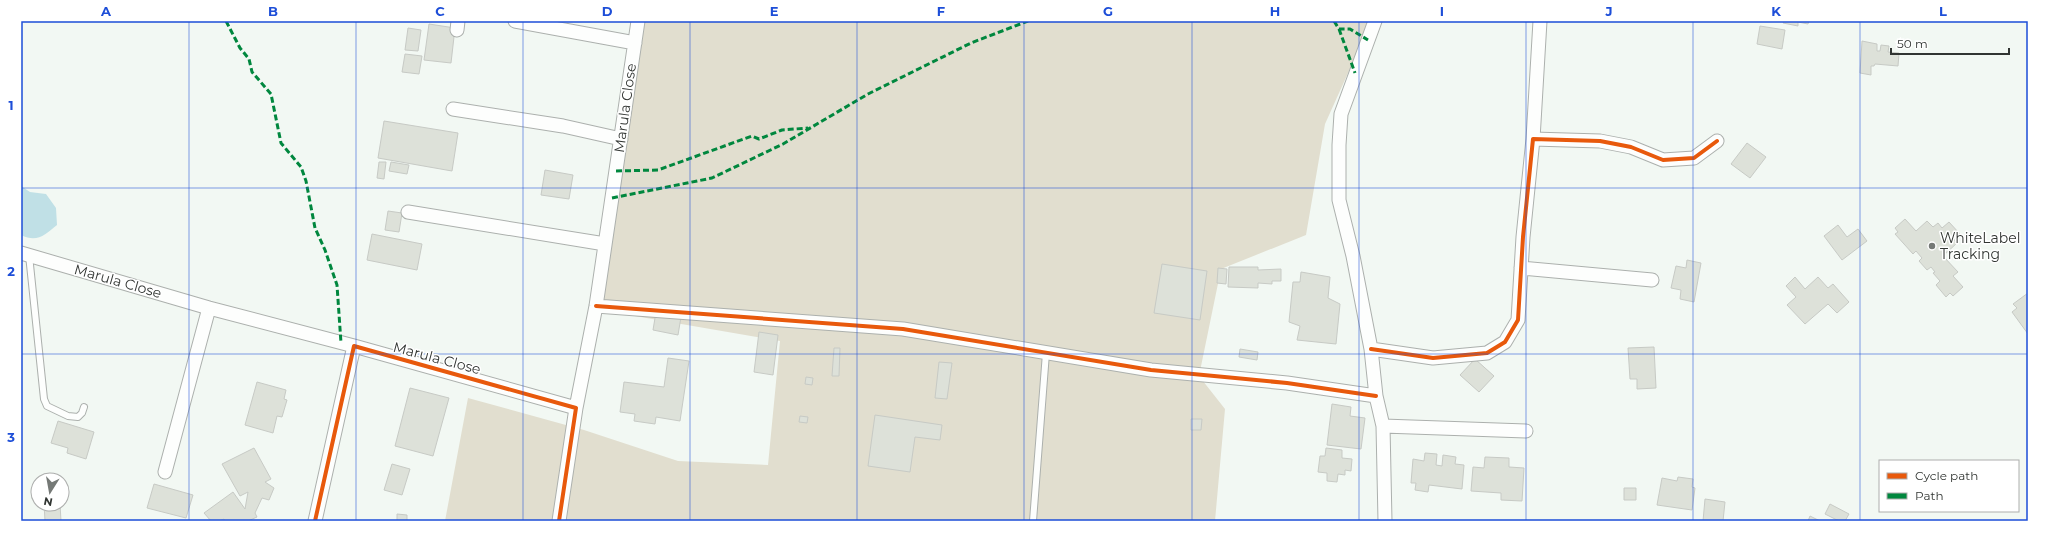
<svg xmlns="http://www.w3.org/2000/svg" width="2049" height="542" font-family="Montserrat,sans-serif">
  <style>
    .green { fill: #e1decf }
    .water { fill: #c0e0e6 }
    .building { fill: #dde1d9; stroke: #c7cac5 }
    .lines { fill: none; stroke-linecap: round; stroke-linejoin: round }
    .service-casing { stroke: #acb0ad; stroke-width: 8 }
    .minor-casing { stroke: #acb0ad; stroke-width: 15 }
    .service { stroke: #fdfefd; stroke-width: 6 }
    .minor { stroke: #fdfefd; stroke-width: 13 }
    .quiet { stroke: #00873e; stroke-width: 3; stroke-dasharray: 6 3; stroke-linecap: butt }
    .cycleway-casing { stroke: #fff; stroke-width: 6 }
    .cycleway { stroke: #e8590c; stroke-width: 4 }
    .grid { fill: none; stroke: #1d4ed8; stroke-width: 1; stroke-opacity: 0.55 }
    .poi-dot { fill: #757976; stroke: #fff; stroke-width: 1.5 }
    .labels { text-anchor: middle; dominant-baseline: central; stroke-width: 3; stroke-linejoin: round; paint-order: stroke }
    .street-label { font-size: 14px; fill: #313532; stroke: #fff }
    .poi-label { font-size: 14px; fill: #313532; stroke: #fff; text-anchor: start }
    .neatline { fill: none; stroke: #1d4ed8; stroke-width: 1.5 }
    .grid-label { font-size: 13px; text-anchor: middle; font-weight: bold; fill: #1d4ed8 }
  </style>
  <rect width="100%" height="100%" fill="#f2f8f3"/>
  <path class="green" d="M645,21H1369L1362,42L1325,124L1306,235L1221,269L1199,376L1225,409L1215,521H445L468,398L584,430L678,461L768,465L780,341L600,310Z"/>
  <path class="water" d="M21,186L30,192L46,194L56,208L57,225C45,235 37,243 21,235Z"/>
  <path class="building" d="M1784,21H1809L1808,24L1798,22V26L1783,23Z
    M429,24L455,28L451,63L424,60Z
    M1760,26L1785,30L1782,49L1757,44Z
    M408,28L421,30L418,51L405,50Z
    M1862,41L1877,44V51H1880L1881,45L1889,46L1888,52L1899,53L1898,66L1875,64L1874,66H1871V75L1860,73Z
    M405,54L422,56L419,74L402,72Z
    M384,121L458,133L452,171L378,158Z
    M1747,143L1766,157L1750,178L1731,164Z
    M379,162H386L384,179L377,178Z
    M391,162L409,165L407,174L389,171Z
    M545,170L573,175L569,199L541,195Z
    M388,211L402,213L399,232L385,230Z
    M1905,219L1916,231L1927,221L1933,227L1938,223L1942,228L1949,222L1960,234L1954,240L1957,243L1943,256L1958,272L1953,276L1963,287L1953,296L1950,293L1946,297L1936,285L1940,281L1933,273L1935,272L1931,267L1927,270L1919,261L1922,258L1916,251L1913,254L1895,234L1898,232L1895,228Z
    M1838,225L1847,237L1858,229L1867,241L1842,260L1824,236Z
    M372,234L422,244L417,270L367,260Z
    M1687,260L1701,263L1694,302L1680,299L1681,290L1671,288L1676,266L1686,268Z
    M1162,264L1207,271L1200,320L1154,313Z
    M1229,267H1258V270L1281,269V281H1272V284L1258,283V288L1228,287Z
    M1218,268L1227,269L1226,284L1217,283Z
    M1301,272L1330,277L1328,298L1340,304L1336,344L1297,340L1300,326L1289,322L1293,282H1300Z
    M1795,277L1805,289L1818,277L1828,288L1833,284L1849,302L1837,313L1828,304L1805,324L1787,305L1796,297L1786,286Z
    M2028,293V334L2012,312L2017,308L2013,304Z
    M656,312L681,317L678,335L653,330Z
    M759,332L778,335L773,375L754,372Z
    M1654,347L1656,388L1637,389V379H1630L1628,348Z
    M834,348H840L839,376H832Z
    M1240,349L1258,352L1257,360L1239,357Z
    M668,358L689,361L680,421L656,417L655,424L634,421L635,414L620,412L624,382L664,387Z
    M1475,359L1494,376L1479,392L1460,375Z
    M939,362L952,363L947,399L935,398Z
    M806,377L813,378L812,385L805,384Z
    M257,382L286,390L284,399L287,400L282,417L277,416L273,433L245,425Z
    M410,388L449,398L433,456L395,446Z
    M1332,404L1351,407L1350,416L1365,418L1361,449L1327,445Z
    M875,415L942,425L940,440L915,437L910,472L868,466Z
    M800,416L808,417L807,423L799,422Z
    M1191,419H1202L1201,430H1191Z
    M58,421L94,432L86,459L67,453L68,448L51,443Z
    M254,448L271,479L265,482L274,488L269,500L262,498L255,513L257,517L248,521H225L224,519L220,521H211L204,513L233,492L245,509L248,492L240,496L222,464Z
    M1326,448L1342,450V458L1352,459L1351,471L1345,470V475L1338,474L1337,482L1327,481V473L1318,472L1320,456H1325Z
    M1425,453L1437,454L1436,465L1442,466L1443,455L1456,457L1455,464L1464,465L1462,489L1429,485L1428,492L1415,490L1416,483H1411L1413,459L1424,461Z
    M1485,457L1509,458V467L1524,468L1522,501L1501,500V493L1471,491L1473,467L1484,468Z
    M392,464L410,469L402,495L384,490Z
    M1678,477L1693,479L1692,487L1695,488L1692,510L1657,505L1662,478L1677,481Z
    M154,484L193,495L186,518L147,508Z
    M1624,488H1636V500H1624Z
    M1705,499L1725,502L1723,521H1703Z
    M44,504H60L61,521H45Z
    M1830,504L1849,514L1845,521H1839L1825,514Z
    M397,514L407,515V521H397Z
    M1810,516L1820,521H1808Z"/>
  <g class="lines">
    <g class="service-casing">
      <path id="service" d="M29,255L44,399L47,406L68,416L78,417L82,413L84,407
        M1033,521L1046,353"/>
    </g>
    <g class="minor-casing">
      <path id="minor" d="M515,21L635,43
        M1375,21L1341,114L1339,145V200L1353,256L1371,349L1376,396L1383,426L1385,521
        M457,30L458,21
        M453,109L563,126L621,139
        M1533,139L1540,21
        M408,212L605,244
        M21,253L209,308L354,346
        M1521,268L1652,280
        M596,306L903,329L1151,370L1287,383L1376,396
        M1371,349L1433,358L1487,353L1505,342L1518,320L1523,237L1533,139L1600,141L1631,147L1663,160L1694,158L1717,141
        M576,408L596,306L638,21
        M1383,426L1526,431
        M165,472L209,308
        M315,521L354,346L576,408L559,521"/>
    </g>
    <use href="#service" class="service"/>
    <use href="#minor" class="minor"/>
    <path class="quiet" d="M226,21L240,48L249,59L252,72L271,94L281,143L301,167L306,181L315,228L325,250L337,285L341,343
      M1334,21L1339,29H1350L1368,40
      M1339,29L1355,73
      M616,171L658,170L752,136L759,139L782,130L808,128
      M612,198L712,178L783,144L868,94L971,43L1028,21"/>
    <g class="cycleway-casing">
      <path id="cycleway" d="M596,306L903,329L1151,370L1287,383L1376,396
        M1371,349L1433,358L1487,353L1505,342L1518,320L1523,237L1533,139L1600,141L1631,147L1663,160L1694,158L1717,141
        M315,521L354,346L576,408L559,521"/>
    </g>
    <use href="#cycleway" class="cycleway"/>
  </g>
  <path class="grid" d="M189,21V521M356,21V521M523,21V521M690,21V521M857,21V521M1024,21V521M1192,21V521M1359,21V521M1526,21V521M1693,21V521M1860,21V521M21,188H2028M21,354H2028"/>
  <circle class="poi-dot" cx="1932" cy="246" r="4"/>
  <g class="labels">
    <g class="street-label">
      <text transform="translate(625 108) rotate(-82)">Marula Close</text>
      <text transform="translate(118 281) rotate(16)">Marula Close</text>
      <text transform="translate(437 358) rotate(15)">Marula Close</text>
    </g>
    <g class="poi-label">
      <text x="1940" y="238">WhiteLabel<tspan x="1940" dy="16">Tracking</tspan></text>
    </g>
  </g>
  <rect width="2049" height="542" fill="none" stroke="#ffffff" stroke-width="44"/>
  <rect x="1879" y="460" width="140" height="52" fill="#ffffff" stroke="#adaead"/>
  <rect x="1887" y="473" width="20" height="6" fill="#e8590c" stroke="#adaead"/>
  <text x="1915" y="480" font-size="12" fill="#313532">Cycle path</text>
  <rect x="1887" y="493" width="20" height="6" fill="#00873e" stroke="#adaead"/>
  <text x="1915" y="500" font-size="12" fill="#313532">Path</text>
  <g transform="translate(50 492) rotate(191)"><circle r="19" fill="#ffffff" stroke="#adaead"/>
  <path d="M0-3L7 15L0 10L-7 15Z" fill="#757976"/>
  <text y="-6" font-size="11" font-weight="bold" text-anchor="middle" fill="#313532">N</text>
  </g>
  <path d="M1891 48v6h118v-6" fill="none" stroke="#313532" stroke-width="2"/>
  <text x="1897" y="48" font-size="12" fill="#313532" stroke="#ffffff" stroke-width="3" paint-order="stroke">50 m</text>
  <rect x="22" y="22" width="2005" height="498" class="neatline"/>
  <g class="grid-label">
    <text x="106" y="16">A</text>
    <text x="273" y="16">B</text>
    <text x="440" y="16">C</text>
    <text x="607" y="16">D</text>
    <text x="774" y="16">E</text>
    <text x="941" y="16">F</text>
    <text x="1108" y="16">G</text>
    <text x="1275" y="16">H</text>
    <text x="1442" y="16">I</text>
    <text x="1609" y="16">J</text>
    <text x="1776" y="16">K</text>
    <text x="1943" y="16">L</text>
    <text x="11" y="110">1</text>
    <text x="11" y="276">2</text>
    <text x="11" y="442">3</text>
  </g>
</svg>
